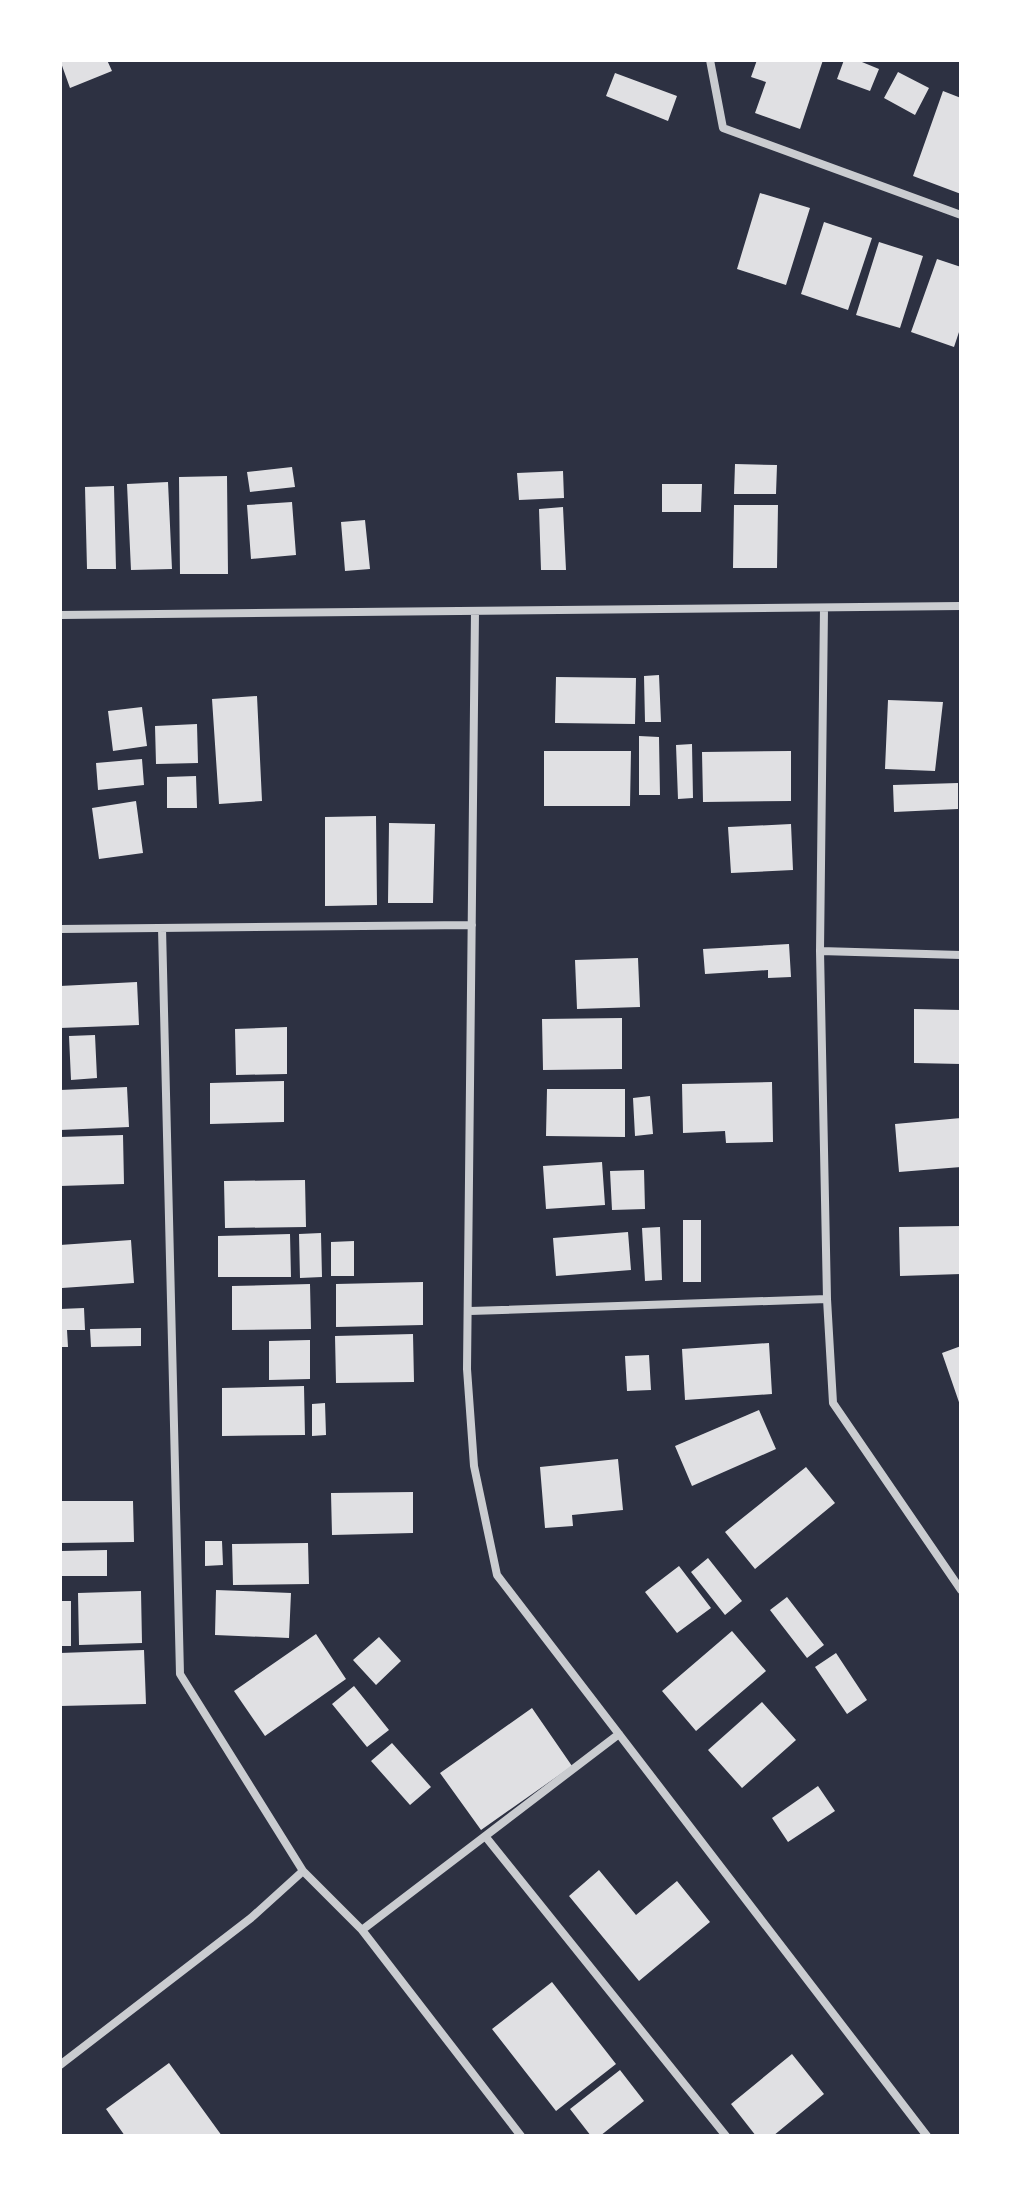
<svg xmlns="http://www.w3.org/2000/svg" width="1021" height="2196" font-family="Raleway,sans-serif">
  <style>
    .building { fill: #e0e0e3 }
    .lines { fill: none; stroke-linecap: round; stroke-linejoin: round }
    .minor { stroke: #caccd0; stroke-width: 8 }
  </style>
  <rect width="100%" height="100%" fill="#2d3142"/>
  <path class="building" d="M60,60H107L112,71L70,88Z
    M757,60H823L800,129L755,113L766,82L751,77Z
    M844,60H857L879,69L870,91L837,79Z
    M898,72L929,88L915,115L884,98Z
    M615,73L677,96L668,121L606,96Z
    M943,91L961,98V194L913,176Z
    M760,193L810,208L786,285L737,269Z
    M824,222L872,238L848,310L801,294Z
    M879,242L923,256L900,328L856,315Z
    M937,259L961,267V326L954,347L911,332Z
    M735,464L777,465L776,494H734Z
    M292,467L295,487L250,492L247,472Z
    M563,471L564,498L519,500L517,473Z
    M227,476L228,574H180L179,477Z
    M168,482L172,569L131,570L127,484Z
    M662,484H702L701,512H662Z
    M114,486L116,569H87L85,487Z
    M292,502L296,555L251,559L247,505Z
    M734,505H778L777,568H733Z
    M563,507L566,570H541L539,509Z
    M365,520L370,569L345,571L341,522Z
    M659,675L661,722H645L644,676Z
    M556,677L636,678L635,724L555,723Z
    M257,696L262,801L219,804L212,699Z
    M888,700L943,702L935,771L885,769Z
    M142,707L147,746L113,751L108,711Z
    M197,724L198,763L156,764L155,726Z
    M639,736L659,737L660,795H639Z
    M692,744L693,798L678,799L676,745Z
    M544,751H631L630,806H544Z
    M791,751V801L703,802L702,752Z
    M142,759L144,785L98,790L96,763Z
    M196,776L197,808H167V777Z
    M958,783V809L894,812L893,785Z
    M136,801L143,853L99,859L92,808Z
    M376,816L377,905L325,906V817Z
    M389,823L435,824L433,903H388Z
    M791,824L793,870L731,873L728,827Z
    M789,944L791,977L768,978V970L705,974L703,949Z
    M638,958L640,1007L577,1009L575,960Z
    M137,982L139,1025L60,1028V986Z
    M914,1009L961,1010V1064L914,1063Z
    M622,1018V1069L543,1070L542,1019Z
    M287,1027V1074L236,1075L235,1029Z
    M95,1035L97,1078L71,1080L69,1036Z
    M284,1081V1122L210,1124V1083Z
    M772,1082L773,1142L726,1143L725,1131L683,1133L682,1084Z
    M127,1087L129,1127L60,1130V1090Z
    M547,1089H625V1137L546,1136Z
    M650,1096L653,1134L635,1136L633,1098Z
    M961,1118V1167L899,1172L895,1124Z
    M123,1135L124,1184L60,1186V1137Z
    M602,1162L605,1205L546,1209L543,1166Z
    M644,1170L645,1209L612,1210L610,1171Z
    M305,1180L306,1227L225,1228L224,1181Z
    M683,1220H701V1282H683Z
    M961,1226V1274L900,1276L899,1227Z
    M660,1227L662,1280L645,1281L642,1228Z
    M628,1232L631,1270L556,1276L553,1238Z
    M321,1233L322,1277L300,1278L299,1234Z
    M290,1234L291,1277H218V1236Z
    M131,1240L134,1283L62,1288L60,1245Z
    M354,1241V1276H331V1242Z
    M423,1282V1325L336,1327V1284Z
    M310,1284L311,1329L232,1330V1286Z
    M84,1308L85,1330H67L68,1347H60V1309Z
    M141,1328V1346L91,1347L90,1329Z
    M413,1334L414,1382L336,1383L335,1336Z
    M310,1340V1379L269,1380V1341Z
    M769,1343L772,1394L685,1400L682,1349Z
    M961,1346V1408L942,1353Z
    M649,1355L651,1390L627,1391L625,1356Z
    M304,1386L305,1435L222,1436V1388Z
    M325,1403L326,1435L312,1436V1404Z
    M759,1410L776,1449L692,1486L675,1446Z
    M618,1459L623,1510L572,1515L573,1526L545,1528L540,1467Z
    M806,1467L835,1503L755,1569L725,1532Z
    M413,1492V1533L332,1535L331,1493Z
    M60,1501H133L134,1542L60,1543Z
    M205,1541H222L223,1565L205,1566Z
    M308,1543L309,1584L233,1585L232,1544Z
    M107,1550V1576H62L61,1551Z
    M708,1558L742,1601L725,1615L691,1572Z
    M679,1566L711,1608L677,1633L645,1592Z
    M216,1590L291,1593L289,1638L215,1635Z
    M141,1591L142,1643L79,1645L78,1593Z
    M787,1597L824,1645L807,1658L770,1610Z
    M60,1601H71V1646H60Z
    M732,1631L766,1671L696,1731L662,1691Z
    M316,1634L346,1679L265,1736L234,1691Z
    M379,1637L401,1661L376,1685L353,1660Z
    M144,1650L146,1704L60,1706V1653Z
    M836,1653L867,1700L847,1714L815,1667Z
    M354,1686L389,1730L367,1747L332,1704Z
    M762,1702L796,1740L742,1788L708,1750Z
    M532,1708L572,1766L481,1830L440,1773Z
    M392,1743L431,1787L410,1805L371,1761Z
    M818,1786L835,1811L788,1842L772,1818Z
    M599,1870L636,1915L677,1881L710,1922L639,1981L569,1896Z
    M552,1982L616,2064L556,2111L492,2029Z
    M792,2054L824,2094L773,2136H756L731,2104Z
    M169,2063L222,2136H125L106,2109Z
    M620,2070L644,2101L600,2136H591L570,2109Z"/>
  <g class="lines">
    <path class="minor" d="M710,60L723,128L961,215
      M475,611L467,1369L474,1466L497,1575L927,2136
      M60,615L961,606
      M162,928L180,1674L303,1871
      M60,929L472,925
      M820,951L961,955
      M827,1299L833,1403L961,1590
      M470,1311L827,1299L820,951L824,608
      M485,1836L726,2136
      M362,1930L521,2136
      M60,2065L251,1918L303,1871L362,1930L619,1734"/>
  </g>
  <rect width="1021" height="2196" fill="none" stroke="#ffffff" stroke-width="124"/>
</svg>
